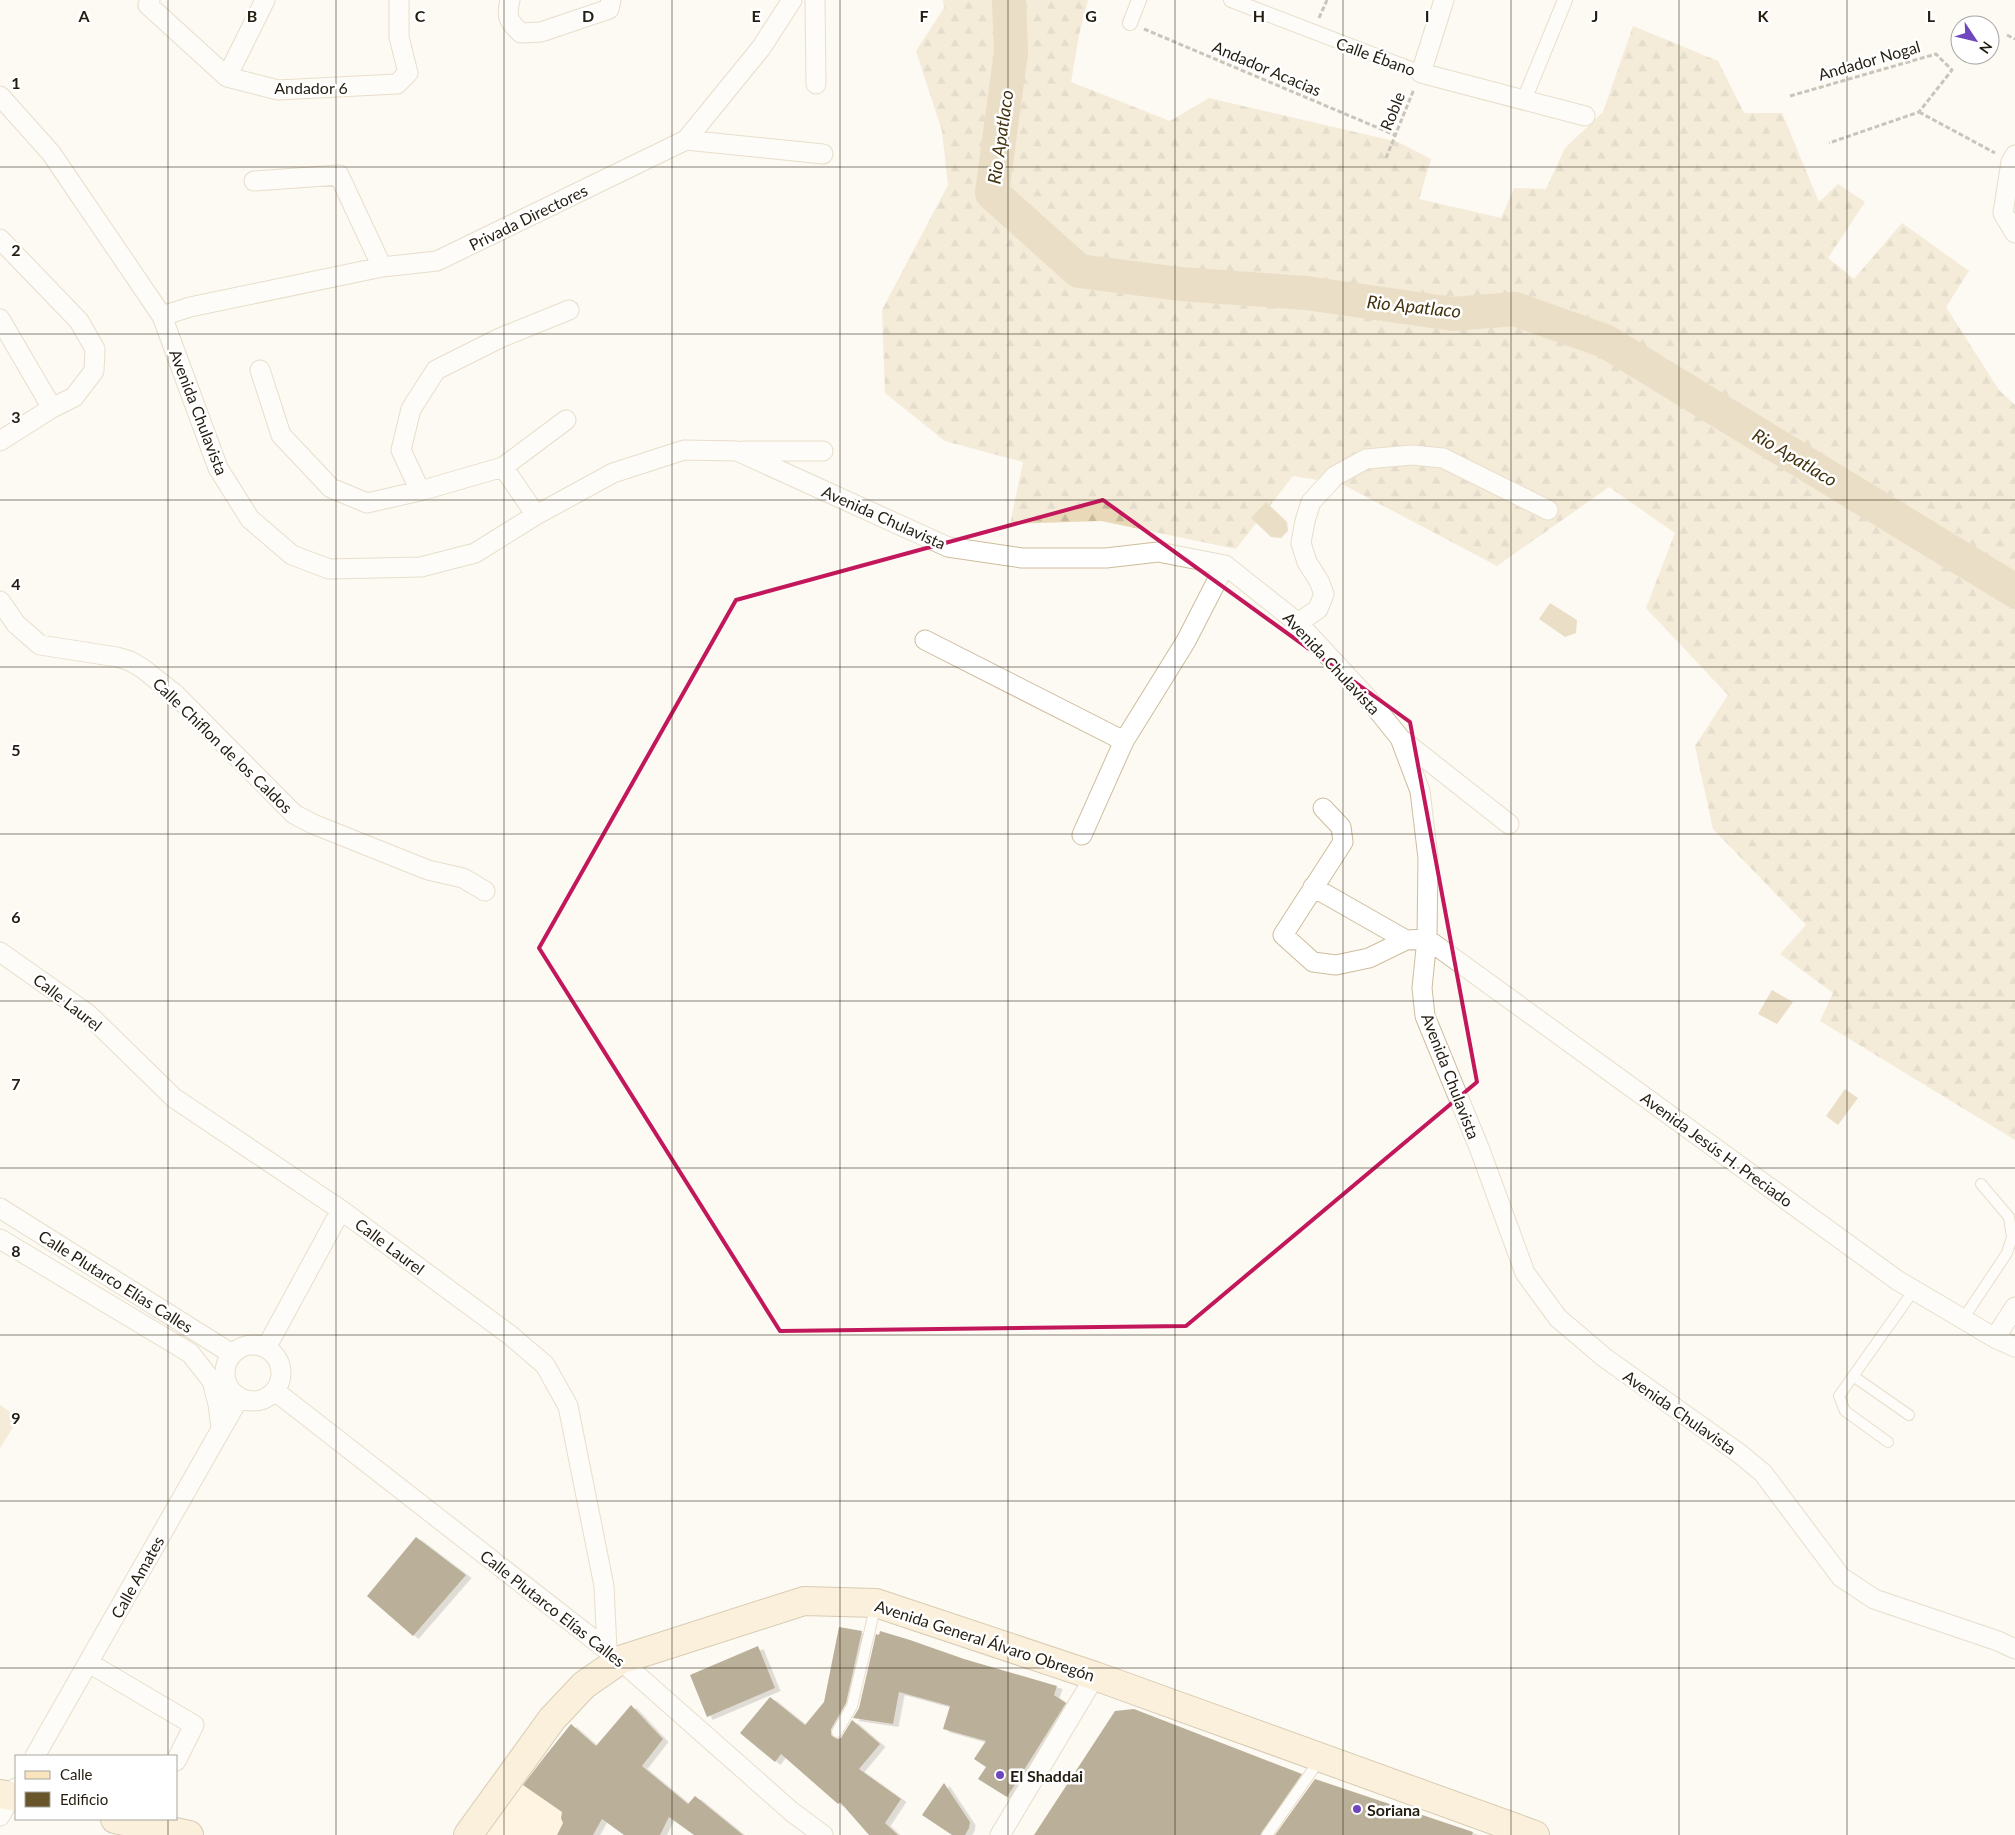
<svg xmlns="http://www.w3.org/2000/svg" width="2015" height="1835" font-family="Lato,sans-serif">
  <style>
    .built { fill: #feedcd }
    .grass { fill: #e9d9b8 }
    .forest { fill: url(#forest-firs) }
    .water { fill: #d3bd90 }
    .lines { fill: none; stroke-linecap: round; stroke-linejoin: round }
    .river { stroke: #d3bd90; stroke-width: 34 }
    .building { fill: #69552b; filter: url(#shadow) }
    .service-casing { stroke: #cdbd9c; stroke-width: 12 }
    .pedestrian-casing { stroke: #cdbd9c; stroke-width: 16 }
    .minor-casing { stroke: #cdbd9c; stroke-width: 21 }
    .primary-casing { stroke: #ab9365; stroke-width: 30 }
    .path { stroke: #8b867c; stroke-width: 3; stroke-dasharray: 5 2.5; stroke-linecap: butt }
    .service { stroke: #fff; stroke-width: 10 }
    .pedestrian { stroke: #fff; stroke-width: 14 }
    .minor { stroke: #fff; stroke-width: 19 }
    .primary { stroke: #f8e5be; stroke-width: 28 }
    .marked { fill: none; stroke: #c2185b; stroke-width: 4; stroke-linejoin: round }
    .grid { fill: none; stroke: #241d11; stroke-width: 1; stroke-opacity: 0.55 }
    .poi-dot { fill: #6e47bf; stroke: #fff; stroke-width: 2 }
    .labels { text-anchor: middle; dominant-baseline: central; stroke-width: 5; stroke-linejoin: round; paint-order: stroke }
    .street-label { font-size: 16px; fill: #241d11; stroke: #fff }
    .poi-label { font-size: 16px; font-weight: bold; fill: #241d11; stroke: #fff; text-anchor: start }
    .water-label { font-size: 18px; font-style: italic; fill: #43330e; stroke: #fff }
    .grid-label { font-size: 16px; text-anchor: middle; font-weight: bold; fill: #241d11; stroke: #fff; stroke-width: 5; stroke-linejoin: round; paint-order: stroke }
  </style>
  <defs>
    <pattern id="forest-firs" width="22" height="20" patternUnits="userSpaceOnUse" patternTransform="scale(1.25)"><rect width="22" height="20" fill="#e9d9b8"/><path d="M5 1l3.5 6h-7zM16 11l3.5 6h-7z" fill="#c8ba9d"/></pattern>
    <filter id="shadow"><feDropShadow dx="5.5" dy="3" stdDeviation="0" flood-color="#0004"/></filter>
  </defs>
  <rect width="100%" height="100%" fill="#fdf9f3"/>
  <path class="built" d="M537,1756L609,1806L593,1835H487Z"/>
  <path class="grass" d="M0,1405L19,1418L0,1448Z"/>
  <path class="forest" d="M943,0H1088L1079,35L1071,82L1170,121L1209,98L1398,142L1431,159L1419,199L1501,218L1514,188L1546,189L1565,148L1603,112L1633,26L1718,61L1744,113H1782L1819,202L1838,184L1865,202L1828,258L1854,279L1902,223L1969,271L1946,307L1999,390L2015,405V1140L1820,1021L1833,993L1780,954L1806,925L1713,829L1695,746L1728,695L1646,608L1675,533L1609,487L1497,566L1342,484L1293,476L1236,549L1101,521L1010,524L1023,462L945,441L885,393L882,310L948,185L942,131L916,51L944,8Z"/>
  <path class="water" d="M1266,502L1287,522L1288,531L1281,538L1271,537L1251,518Z
    M1550,603L1577,620L1576,633L1565,637L1539,619Z
    M1772,990L1793,1002L1777,1024L1758,1014Z
    M1845,1089L1858,1098L1838,1125L1826,1116Z"/>
  <g class="lines">
    <path class="river" d="M1009,0L1011,52L992,193L1079,271L1180,284L1306,293L1453,314L1515,309L1605,341L2015,591"/>
  </g>
  <path class="building" d="M416,1537L466,1575L413,1636L367,1596Z
    M839,1627L862,1631L846,1703L831,1729V1735L837,1739L841,1738L852,1720L880,1744L859,1769L901,1799L885,1823L898,1835H869L840,1802L838,1804L781,1754L775,1762L740,1733L770,1697L805,1725L824,1702Z
    M880,1631L910,1640L964,1659L1057,1686L1054,1695L1066,1703L1007,1797L978,1779L986,1767L974,1759L986,1741L943,1729L950,1706L899,1692L893,1724L853,1718L859,1708L876,1634L879,1635Z
    M758,1646L775,1688L707,1717L690,1675Z
    M631,1705L663,1739L642,1766L688,1804L695,1796L743,1835H694L669,1817L660,1835H624L602,1819L593,1835H557L563,1823L561,1818L562,1812L523,1785L546,1755L571,1724L596,1746Z
    M1134,1709L1302,1774L1260,1835H1034L1115,1711Z
    M1315,1779L1473,1832L1472,1835H1275Z
    M944,1783L970,1822L969,1828L965,1835H952L922,1815Z"/>
  <g class="lines">
    <g class="service-casing">
      <path id="service" d="M1963,1319L2007,1253L2012,1237L2009,1217L1981,1184
        M1853,1376L1909,1415
        M1888,1442L1845,1411L1839,1396L1914,1290
        M837,1732L852,1706L876,1604
        M1267,1835L1321,1758"/>
    </g>
    <g class="pedestrian-casing">
      <path id="pedestrian" d="M1231,0L1421,73
        M1130,23L1139,0
        M1524,100L1565,0"/>
    </g>
    <g class="minor-casing">
      <path id="minor" d="M150,0L148,5L227,77L278,90L397,84L408,73L399,37V0
        M510,0C506,17 508,21 521,33L541,32L609,9L611,0
        M815,0L816,84
        M1444,0L1421,73L1585,116
        M227,77L265,0
        M0,96L51,153L162,316L218,468L250,519L292,555L329,569L421,567L475,553L536,515L613,473L684,450L737,451L948,547L1022,558H1106L1158,552L1225,565L1298,623L1371,702L1400,738L1420,791L1428,858L1427,939L1422,988L1425,1016L1480,1150L1525,1273L1558,1318L1605,1358L1740,1454L1763,1473L1841,1577L1874,1599L1998,1641L2015,1649
        M686,140L823,154
        M2015,155L2011,162L2003,213L2015,233
        M254,181L339,175L382,267
        M0,239L79,321L95,349L94,371L74,397L52,408L0,441
        M162,316L190,307L382,267L437,261L686,140L761,48L792,0
        M0,319L52,408
        M260,370L281,435L331,488L367,503L420,491L503,467L566,420
        M744,451H823
        M503,467L536,515
        M420,491L401,450L411,409L436,370L500,338L569,310
        M0,601L16,624L40,645L117,657L130,661L142,668L175,694L294,814L313,824L428,870L463,878L485,891
        M1298,623L1318,609L1324,594L1319,581L1307,562L1301,543L1305,521L1311,502L1335,476L1366,459L1412,455L1443,458L1548,510
        M925,640L1124,741
        M1401,739L1509,824
        M1323,808L1341,827L1343,842L1283,935L1313,962L1336,965L1369,958L1406,940
        M1082,835L1124,741L1186,641L1225,565
        M1313,887L1406,940L1427,939L1897,1280L1995,1338L2015,1347
        M0,952L88,1014L174,1098L341,1210L510,1335L545,1365L568,1406L604,1586L607,1650
        M0,1208L232,1354
        M0,1239L190,1353L212,1381L218,1404L221,1428
        M1995,1338L2015,1307
        M225 1373a28 28 0 1 1 56 0a28 28 0 1 1-56 0Z
        M266,1348L341,1210
        M275,1391L620,1660L792,1812L823,1835
        M89,1663L194,1725L176,1761
        M35,1756L239,1398
        M0,1816L16,1788
        M1000,1835L1095,1676"/>
    </g>
    <g class="primary-casing">
      <path id="primary" d="M0,1794L16,1797
        M115,1819L189,1835
        M468,1835L552,1719L584,1685L620,1660L804,1601L876,1603L1095,1676L1535,1835"/>
    </g>
    <path class="path" d="M1319,18L1327,0
      M1144,29L1395,135
      M2007,35L2015,39
      M1790,96L1936,54L1952,70L1919,112L1829,143
      M1919,112L1995,153
      M1386,158L1414,89"/>
    <use href="#service" class="service"/>
    <use href="#pedestrian" class="pedestrian"/>
    <use href="#minor" class="minor"/>
    <use href="#primary" class="primary"/>
  </g>
  <path d="M0 0H2015V1835H0ZM1103,500L1410,722L1477,1082L1186,1326L780,1331L539,948L736,600Z" fill="#fdf9f3" fill-opacity=".55" fill-rule="evenodd"/>
  <path class="marked" d="M1103,500L1410,722L1477,1082L1186,1326L780,1331L539,948L736,600Z"/>
  <path class="grid" d="M168,0V1756M336,0V1835M504,0V1835M672,0V1835M840,0V1835M1008,0V1835M1175,0V1835M1343,0V1835M1511,0V1835M1679,0V1835M1847,0V1835M0,167H2015M0,334H2015M0,500H2015M0,667H2015M0,834H2015M0,1001H2015M0,1168H2015M0,1335H2015M0,1501H2015M0,1668H2015M168,1819V1835"/>
  <g class="poi-dot">
    <circle cx="1000" cy="1775" r="5"/>
    <circle cx="1357" cy="1809" r="5"/>
  </g>
  <g class="labels">
    <g class="street-label">
      <text transform="translate(1376 56) rotate(20)">Calle Ébano</text>
      <text transform="translate(1869 60) rotate(-16)">Andador Nogal</text>
      <text transform="translate(1267 68) rotate(23)">Andador Acacias</text>
      <text x="311" y="87">Andador 6</text>
      <text transform="translate(1392 111) rotate(-68)">Roble</text>
      <text transform="translate(528 217) rotate(-26)">Privada Directores</text>
      <text transform="translate(199 412) rotate(69)">Avenida Chulavista</text>
      <text transform="translate(884 517) rotate(24)">Avenida Chulavista</text>
      <text transform="translate(1332 663) rotate(47)">Avenida Chulavista</text>
      <text transform="translate(223 745) rotate(44)">Calle Chiflon de los Caldos</text>
      <text transform="translate(68 1002) rotate(38)">Calle Laurel</text>
      <text transform="translate(1451 1076) rotate(69)">Avenida Chulavista</text>
      <text transform="translate(1717 1149) rotate(36)">Avenida Jesús H. Preciado</text>
      <text transform="translate(390 1246) rotate(37)">Calle Laurel</text>
      <text transform="translate(116 1281) rotate(32)">Calle Plutarco Elías Calles</text>
      <text transform="translate(1680 1412) rotate(35)">Avenida Chulavista</text>
      <text transform="translate(137 1577) rotate(-61)">Calle Amates</text>
      <text transform="translate(553 1608) rotate(38)">Calle Plutarco Elías Calles</text>
      <text transform="translate(985 1640) rotate(18)">Avenida General Álvaro Obregón</text>
    </g>
    <g class="poi-label">
      <text x="1010" y="1775">El Shaddai</text>
      <text x="1367" y="1809">Soriana</text>
    </g>
    <g class="water-label">
      <text transform="translate(1000 137) rotate(-82)">Rio Apatlaco</text>
      <text transform="translate(1414 306) rotate(6)">Rio Apatlaco</text>
      <text transform="translate(1795 457) rotate(31)">Rio Apatlaco</text>
    </g>
  </g>
  <g class="grid-label">
    <text x="84" y="22">A</text>
    <text x="252" y="22">B</text>
    <text x="420" y="22">C</text>
    <text x="588" y="22">D</text>
    <text x="756" y="22">E</text>
    <text x="924" y="22">F</text>
    <text x="1091" y="22">G</text>
    <text x="1259" y="22">H</text>
    <text x="1427" y="22">I</text>
    <text x="1595" y="22">J</text>
    <text x="1763" y="22">K</text>
    <text x="1931" y="22">L</text>
    <text x="16" y="89">1</text>
    <text x="16" y="256">2</text>
    <text x="16" y="423">3</text>
    <text x="16" y="590">4</text>
    <text x="16" y="756">5</text>
    <text x="16" y="923">6</text>
    <text x="16" y="1090">7</text>
    <text x="16" y="1257">8</text>
    <text x="16" y="1424">9</text>
  </g>
  <rect x="15" y="1755" width="162" height="65" fill="#ffffff" stroke="#a7a5a0"/>
  <rect x="25" y="1771" width="25" height="8" fill="#f8e5be" stroke="#a7a5a0"/>
  <text x="60" y="1780" font-size="15" fill="#241d11">Calle</text>
  <rect x="25" y="1792" width="25" height="15" fill="#69552b" stroke="#a7a5a0"/>
  <text x="60" y="1805" font-size="15" fill="#241d11">Edificio</text>
  <g transform="translate(1975 40) rotate(125)"><circle r="24" fill="#ffffff" stroke="#a7a5a0"/>
  <path d="M0-4L9 19L0 12L-9 19Z" fill="#6e47bf"/>
  <text y="-8" font-size="14" font-weight="bold" text-anchor="middle" fill="#241d11">N</text>
  </g>
</svg>
